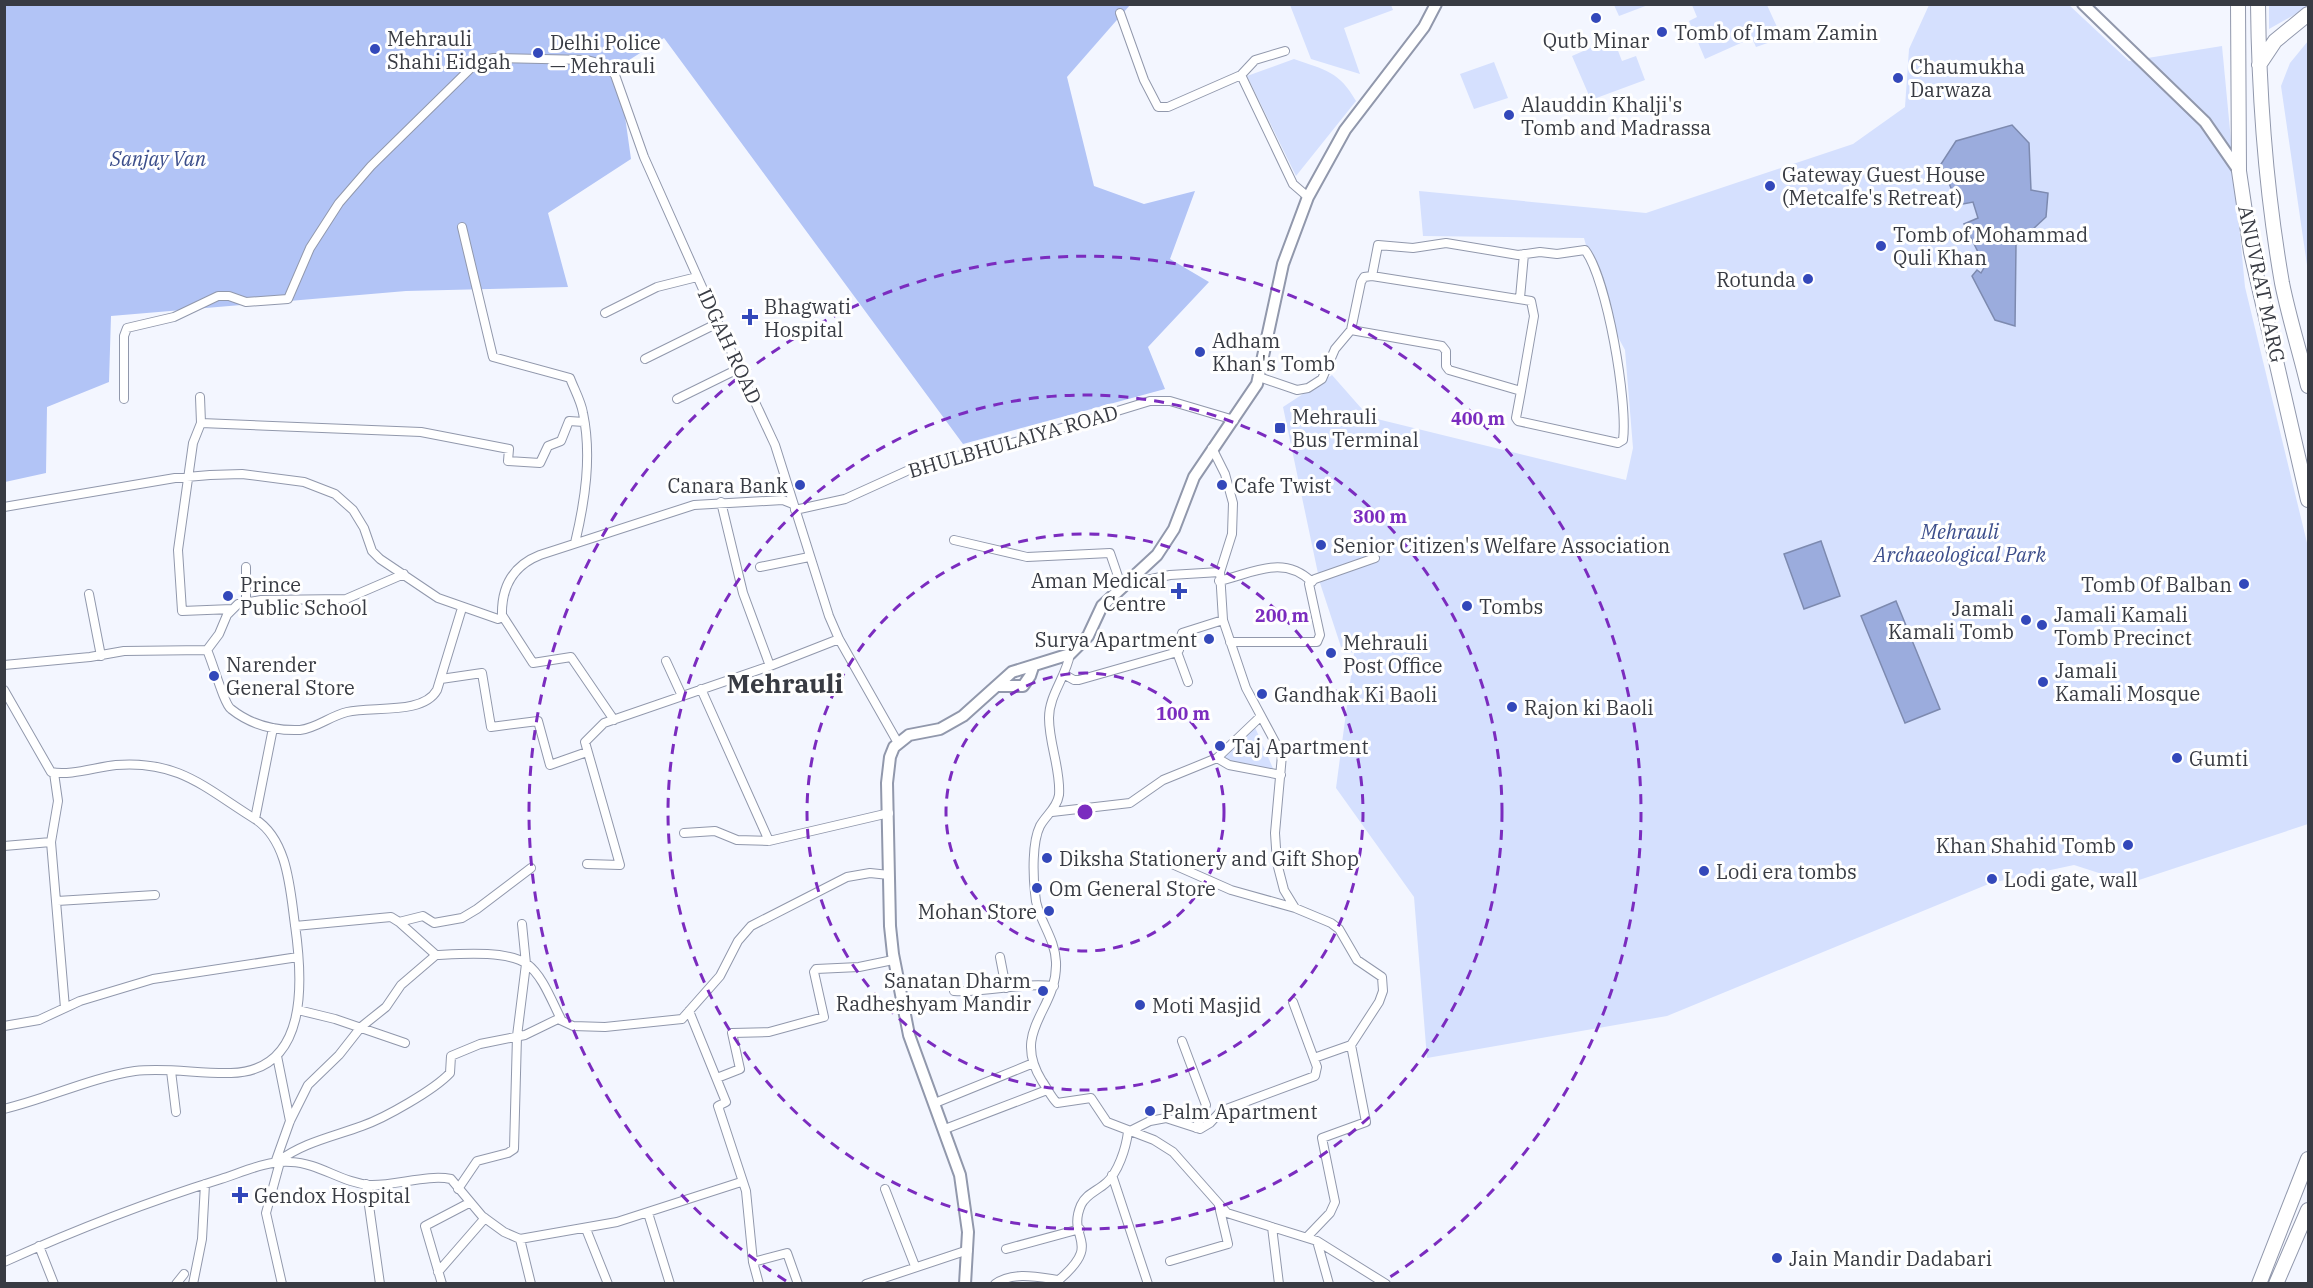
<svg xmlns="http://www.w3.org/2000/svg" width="2313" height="1288" font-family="'IBM Plex Serif',serif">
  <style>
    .green { fill: #d5e0fe }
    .forest { fill: #b2c4f6 }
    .water { fill: #9bacdd; stroke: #7d8aaf; stroke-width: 1.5 }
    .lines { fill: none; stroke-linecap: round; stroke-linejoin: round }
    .street-casing { stroke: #9198ac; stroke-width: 10 }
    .secondary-casing { stroke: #9198ac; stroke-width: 14 }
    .highway-casing { stroke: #9198ac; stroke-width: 16 }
    .street { stroke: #fff; stroke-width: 8 }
    .secondary { stroke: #fff; stroke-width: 10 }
    .highway { stroke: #fff; stroke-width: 14 }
    .ring { fill: none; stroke: #7b2cbf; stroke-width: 3; stroke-dasharray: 10 8 }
    .poi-dot { fill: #3348ba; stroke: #fff; stroke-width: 2 }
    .labels { text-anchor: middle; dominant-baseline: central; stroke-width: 6; stroke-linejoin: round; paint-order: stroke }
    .poi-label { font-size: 20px; fill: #383b43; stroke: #fff; text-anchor: start }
    .park-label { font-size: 20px; font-style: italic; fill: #3c4e8b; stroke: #fff }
    .street-label { font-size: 20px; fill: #383b43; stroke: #fff }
    .district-label { font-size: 26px; font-weight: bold; fill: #383b43; stroke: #fff }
    .centre { fill: #7b2cbf; stroke: #fff; stroke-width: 3 }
    .ring-label { font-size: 18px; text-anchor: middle; font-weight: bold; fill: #7b2cbf; stroke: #fff; stroke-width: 6; stroke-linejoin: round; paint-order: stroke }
  </style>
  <rect width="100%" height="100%" fill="#f3f6ff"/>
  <path class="green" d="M1290,5H1391L1393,10L1344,28L1360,74L1311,59Z
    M1614,5H1648L1619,16Z
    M1692,5H1767L1782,38L1756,47L1752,38L1705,59L1689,21L1697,17Z
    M1929,5H2069L2129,61L2222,46L2245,287L2308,547V824L2130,883L2074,865L1991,883L1667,1016L1427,1058L1414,897L1336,788L1354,653L1342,650L1320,583L1283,407L1332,375L1369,417L1626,480L1633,448L1625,350L1604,311L1584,238L1423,236L1419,191L1646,213L1853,144L1905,107L1909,49Z
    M2269,5H2308V7L2269,29Z
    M1613,38L1622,61L1636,56L1645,80L1591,100L1572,56Z
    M2308,41V272L2281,86L2290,63Z
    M1294,59C1325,70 1339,71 1356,101L1296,176L1247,76Z
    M1494,62L1508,98L1474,109L1460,74Z
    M1254,725L1275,773L1223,761V753Z"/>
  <path class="forest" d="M4,5H1130L1067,77L1094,186L1144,204L1195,191L1170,259L1209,282L1148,347L1165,389L963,444L664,38L618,67L631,159L548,213L568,287L406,291L111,316L109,382L47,407L46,473L5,482Z"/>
  <path class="water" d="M2012,125L2029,143L2031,190L2048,193L2046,217L2016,245L2015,326L1995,320L1972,276L1977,270L1981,273L1985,266L1964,224L1978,218L1973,202L1958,205L1941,164L1956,141Z
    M1821,541L1840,596L1804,609L1784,554Z
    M1896,601L1940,709L1905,723L1861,616Z"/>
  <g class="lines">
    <g class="street-casing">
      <path id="street" d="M1120,13L1144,80L1158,107H1168L1241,75L1293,184L1308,197
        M1241,75L1255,60L1285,51
        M462,227L493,357L570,378C574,389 581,401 583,413C592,456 585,501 575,543
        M1520,298L1524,254
        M605,313L657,287L697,277
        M1351,330L1442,346L1446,351V366L1449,370L1521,391L1516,418L1518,421L1618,443L1623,440C1628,403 1607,279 1585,250L1557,254L1540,252L1518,255L1446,243L1413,248L1378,245L1372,276
        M645,359L718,323
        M1259,377L1297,390L1308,388L1322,379L1335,349L1351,330L1361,282L1364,277L1372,276L1531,301L1534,316L1521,391
        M200,397L201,423L421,432L509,449L508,461L540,463L548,446L561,441L569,421L584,422
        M124,399V336L127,328L174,317L218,296H229L246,302L288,299L310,248L339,203L371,166L473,66L482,60L494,58L587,60L606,65L615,75L644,157L718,323L775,445L829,616L839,639L898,743
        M677,399L740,368
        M201,423L193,443L178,550L182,611L232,609
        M1212,448L1225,474L1233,503L1232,534L1220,572L1223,620L1246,688L1282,755L1275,833L1277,863L1284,890L1295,908L1331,923L1339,929L1357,960L1382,977L1383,991L1379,1002L1351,1045L1366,1122L1322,1138L1335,1202L1330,1213L1307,1237
        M721,502L743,593L770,666
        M4,507L175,478L210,475L242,474L304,482L335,494L353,510L364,528L372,551L380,559L438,598L498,619L502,617C501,588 512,566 540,555L694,505L783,500L793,504
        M795,510L845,499L920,465L1019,441L1150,401H1170L1234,420
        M954,540L1027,557L1110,553L1122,588
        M760,567L809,557
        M1219,581C1254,573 1283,554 1312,582
        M1128,584L1170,575L1220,572
        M89,594L101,656
        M246,603V567
        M502,615L533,663L571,657L614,720
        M1230,642H1317L1320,635L1309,584L1315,579L1375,558
        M207,650C213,663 224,704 231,709C251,725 274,731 300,730C317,728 330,716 347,712C373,706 423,715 437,690L462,608
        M1177,652L1188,682
        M1070,654C1066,677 1049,695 1049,718C1049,744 1061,770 1059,795C1057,808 1046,815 1040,826C1032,842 1033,875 1035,893C1036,918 1055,936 1056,962C1058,1011 1010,1029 1042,1081C1047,1088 1051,1097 1057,1103L1091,1098L1107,1122L1154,1140L1173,1152L1227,1213L1317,1241L1386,1284
        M666,661L682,696
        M4,665L90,657L124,651L207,650L219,634L227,615L238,604L261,600L346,599L404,574
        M1065,675L1074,680H1079L1174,653L1179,650L1182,633L1223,620
        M441,679L482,673L491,727L538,721L550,765L587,752
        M701,689L769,841
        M4,690L51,772C70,776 96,767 116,765C179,760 205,788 255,819L273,728
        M1217,758L1229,765L1281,775
        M54,773L58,801L51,842L65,1008
        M1052,812L1130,803L1163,780L1217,758L1259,718
        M684,833L715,831L737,840L769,841L889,813
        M4,846L51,842
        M587,864L620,865L585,742L604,723L770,666L839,639
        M1172,864L1231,890L1295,908
        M57,901L155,895
        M295,926L391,917L399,922L423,916L434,923L462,918L477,909L531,868
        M436,955C459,954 507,950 527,964C543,976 552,1002 561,1019
        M1000,957L1006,988
        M954,991C989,993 1020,982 1054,986
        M298,1010L335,1019L405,1043
        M689,1011L726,1102L718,1106L746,1191L753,1262L759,1284
        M4,1026L39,1020L80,1001L153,979L298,957
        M1182,1041L1206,1105L1196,1128
        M277,1056L290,1121
        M1314,1058L1351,1045
        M171,1071L176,1112
        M717,1078L740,1069L732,1033L769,1032L824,1017L814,972L816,969L859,967L893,960
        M935,1103L1031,1064
        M4,1109C49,1098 90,1078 135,1071C166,1067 199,1074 231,1073C309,1071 303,981 295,925C290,889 288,840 255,819
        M945,1129L1047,1090
        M277,1162C304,1142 332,1137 362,1126C385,1118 434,1090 450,1073L451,1056L480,1044L525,1035L558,1019L573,1026L605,1027L682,1019L720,976L738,941L751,926L847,877L870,873L889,875
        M280,1162L266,1213L282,1284
        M275,1163L290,1121L308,1085L339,1055L361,1027L386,1007L401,985L436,955L399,922
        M1112,1175L1148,1284
        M366,1184L380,1284
        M458,1189L477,1161L508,1153L514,1149L517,1036L526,964L522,924
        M885,1189L915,1266
        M648,1213L670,1284
        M1272,1227L1279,1284
        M586,1229L608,1284
        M520,1239L531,1284
        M1317,1241L1329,1284
        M39,1246L54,1284
        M1006,1249L1080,1229
        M1170,1261L1228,1244L1219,1206
        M4,1262C75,1230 147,1202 221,1179C243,1172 268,1160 291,1162C319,1163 342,1183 370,1185C395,1186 428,1174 451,1179L482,1216L504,1232L520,1239L617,1222L741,1182
        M753,1262L787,1253L798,1284
        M438,1272L485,1218
        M176,1284L184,1274
        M193,1284L202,1239L205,1184
        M442,1284L425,1226L469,1203
        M866,1284L968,1250
        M995,1284C1013,1271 1038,1277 1059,1280C1104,1241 1066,1240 1081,1205C1086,1194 1097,1191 1106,1183C1118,1173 1126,1148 1128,1132L1150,1121L1166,1118L1200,1129L1210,1123L1221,1111L1315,1076L1317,1067L1293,1002"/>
    </g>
    <g class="secondary-casing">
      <path id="secondary" d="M2083,4L2205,122L2239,171
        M997,686H1023L1030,676L1033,667
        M965,1284L968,1232L960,1175L909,1035L893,954L890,926L887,783L890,757L894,747L909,735L940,729L963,716L1012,672L1070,654L1088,636L1102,606L1157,555L1174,529L1194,477L1257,384L1283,264L1308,197L1345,130L1424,27L1436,4"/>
    </g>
    <g class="highway-casing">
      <path id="highway" d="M2238,4L2239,171L2251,252L2308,500
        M2258,4C2259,98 2266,191 2282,283C2289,318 2300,352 2308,386
        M2259,65L2275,41L2308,14
        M2259,1284L2308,1159
        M2276,1284L2308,1210"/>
    </g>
    <use href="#street" class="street"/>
    <use href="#secondary" class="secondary"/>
    <use href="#highway" class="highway"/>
  </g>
  <g class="ring">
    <circle cx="1085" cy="812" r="139"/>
    <circle cx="1085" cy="812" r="278"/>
    <circle cx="1085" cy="812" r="417"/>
    <path d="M786 1281A556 556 0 1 1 1384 1281"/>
  </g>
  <g class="poi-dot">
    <circle cx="1596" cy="18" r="6"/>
    <circle cx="1662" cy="32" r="6"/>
    <circle cx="375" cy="49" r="6"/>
    <circle cx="538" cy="53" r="6"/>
    <circle cx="1898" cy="78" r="6"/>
    <circle cx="1509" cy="115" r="6"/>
    <circle cx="1770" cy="186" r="6"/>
    <circle cx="1881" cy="246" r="6"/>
    <circle cx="1808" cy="279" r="6"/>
    <path d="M747 308h6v6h6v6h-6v6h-6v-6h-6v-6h6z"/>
    <circle cx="1200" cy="352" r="6"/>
    <rect x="1274" y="422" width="12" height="12" rx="3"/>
    <circle cx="800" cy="485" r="6"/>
    <circle cx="1222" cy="485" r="6"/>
    <circle cx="1321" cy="545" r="6"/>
    <circle cx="2244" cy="584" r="6"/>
    <path d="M1176 582h6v6h6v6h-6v6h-6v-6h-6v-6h6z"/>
    <circle cx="228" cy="596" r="6"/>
    <circle cx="1467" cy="606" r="6"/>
    <circle cx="2026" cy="620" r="6"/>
    <circle cx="2042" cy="625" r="6"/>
    <circle cx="1209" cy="639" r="6"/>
    <circle cx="1331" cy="653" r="6"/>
    <circle cx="214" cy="676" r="6"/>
    <circle cx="2043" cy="682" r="6"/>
    <circle cx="1262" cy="694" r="6"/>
    <circle cx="1512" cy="707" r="6"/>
    <circle cx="1220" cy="746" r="6"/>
    <circle cx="2177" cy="758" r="6"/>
    <circle cx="2128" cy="845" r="6"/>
    <circle cx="1047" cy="858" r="6"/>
    <circle cx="1704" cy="871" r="6"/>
    <circle cx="1992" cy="879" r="6"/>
    <circle cx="1037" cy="888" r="6"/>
    <circle cx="1049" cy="911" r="6"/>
    <circle cx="1043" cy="991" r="6"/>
    <circle cx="1140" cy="1005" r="6"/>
    <circle cx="1150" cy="1111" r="6"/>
    <path d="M237 1186h6v6h6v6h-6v6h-6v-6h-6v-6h6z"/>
    <circle cx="1777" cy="1258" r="6"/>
  </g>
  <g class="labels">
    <g class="poi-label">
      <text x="1674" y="32">Tomb of Imam Zamin</text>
      <text x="387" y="38">Mehrauli<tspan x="387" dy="23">Shahi Eidgah</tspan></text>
      <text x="1596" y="40" text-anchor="middle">Qutb Minar</text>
      <text x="550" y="42">Delhi Police<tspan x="550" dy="23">— Mehrauli</tspan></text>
      <text x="1910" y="66">Chaumukha<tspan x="1910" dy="23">Darwaza</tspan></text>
      <text x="1521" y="104">Alauddin Khalji's<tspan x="1521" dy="23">Tomb and Madrassa</tspan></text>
      <text x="1782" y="174">Gateway Guest House<tspan x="1782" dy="23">(Metcalfe's Retreat)</tspan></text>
      <text x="1893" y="234">Tomb of Mohammad<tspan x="1893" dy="23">Quli Khan</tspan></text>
      <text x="1796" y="279" text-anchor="end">Rotunda</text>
      <text x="764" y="306">Bhagwati<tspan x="764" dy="23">Hospital</tspan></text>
      <text x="1212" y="340">Adham<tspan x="1212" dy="23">Khan's Tomb</tspan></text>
      <text x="1292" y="416">Mehrauli<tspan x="1292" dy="23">Bus Terminal</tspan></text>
      <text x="788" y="485" text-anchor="end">Canara Bank</text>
      <text x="1234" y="485">Cafe Twist</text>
      <text x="1333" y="545">Senior Citizen's Welfare Association</text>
      <text x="1166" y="580" text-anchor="end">Aman Medical<tspan x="1166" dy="23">Centre</tspan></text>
      <text x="240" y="584">Prince<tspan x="240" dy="23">Public School</tspan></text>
      <text x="2232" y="584" text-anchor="end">Tomb Of Balban</text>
      <text x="1479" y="606">Tombs</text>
      <text x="2014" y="608" text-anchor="end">Jamali<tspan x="2014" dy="23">Kamali Tomb</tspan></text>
      <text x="2054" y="614">Jamali Kamali<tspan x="2054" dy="23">Tomb Precinct</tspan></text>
      <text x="1197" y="639" text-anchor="end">Surya Apartment</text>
      <text x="1343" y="642">Mehrauli<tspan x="1343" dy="23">Post Office</tspan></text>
      <text x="226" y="664">Narender<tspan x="226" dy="23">General Store</tspan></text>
      <text x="2055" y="670">Jamali<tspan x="2055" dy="23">Kamali Mosque</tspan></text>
      <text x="1274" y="694">Gandhak Ki Baoli</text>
      <text x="1524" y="707">Rajon ki Baoli</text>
      <text x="1232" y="746">Taj Apartment</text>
      <text x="2189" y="758">Gumti</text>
      <text x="2116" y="845" text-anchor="end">Khan Shahid Tomb</text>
      <text x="1059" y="858">Diksha Stationery and Gift Shop</text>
      <text x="1716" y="871">Lodi era tombs</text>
      <text x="2004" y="879">Lodi gate, wall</text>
      <text x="1049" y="888">Om General Store</text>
      <text x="1037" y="911" text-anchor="end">Mohan Store</text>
      <text x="1031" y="980" text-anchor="end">Sanatan Dharm<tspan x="1031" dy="23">Radheshyam Mandir</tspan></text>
      <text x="1152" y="1005">Moti Masjid</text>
      <text x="1162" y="1111">Palm Apartment</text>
      <text x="254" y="1195">Gendox Hospital</text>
      <text x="1789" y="1258">Jain Mandir Dadabari</text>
    </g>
    <g class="park-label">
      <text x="158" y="158">Sanjay Van</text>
      <text x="1960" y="531">Mehrauli<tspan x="1960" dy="23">Archaeological Park</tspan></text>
    </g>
    <g class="street-label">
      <text transform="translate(2262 284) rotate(78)">ANUVRAT MARG</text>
      <text transform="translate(730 346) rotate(65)">IDGAH ROAD</text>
      <text transform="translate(1013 441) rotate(-16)">BHULBHULAIYA ROAD</text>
    </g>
    <g class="district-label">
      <text x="785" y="683">Mehrauli</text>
    </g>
  </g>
  <circle cx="1085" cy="812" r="9" class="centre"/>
  <g class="ring-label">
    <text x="1478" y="425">400 m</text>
    <text x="1380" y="523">300 m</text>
    <text x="1282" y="622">200 m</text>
    <text x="1183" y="720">100 m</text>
  </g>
  <rect width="2313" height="1288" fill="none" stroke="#383b43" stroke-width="12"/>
</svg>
